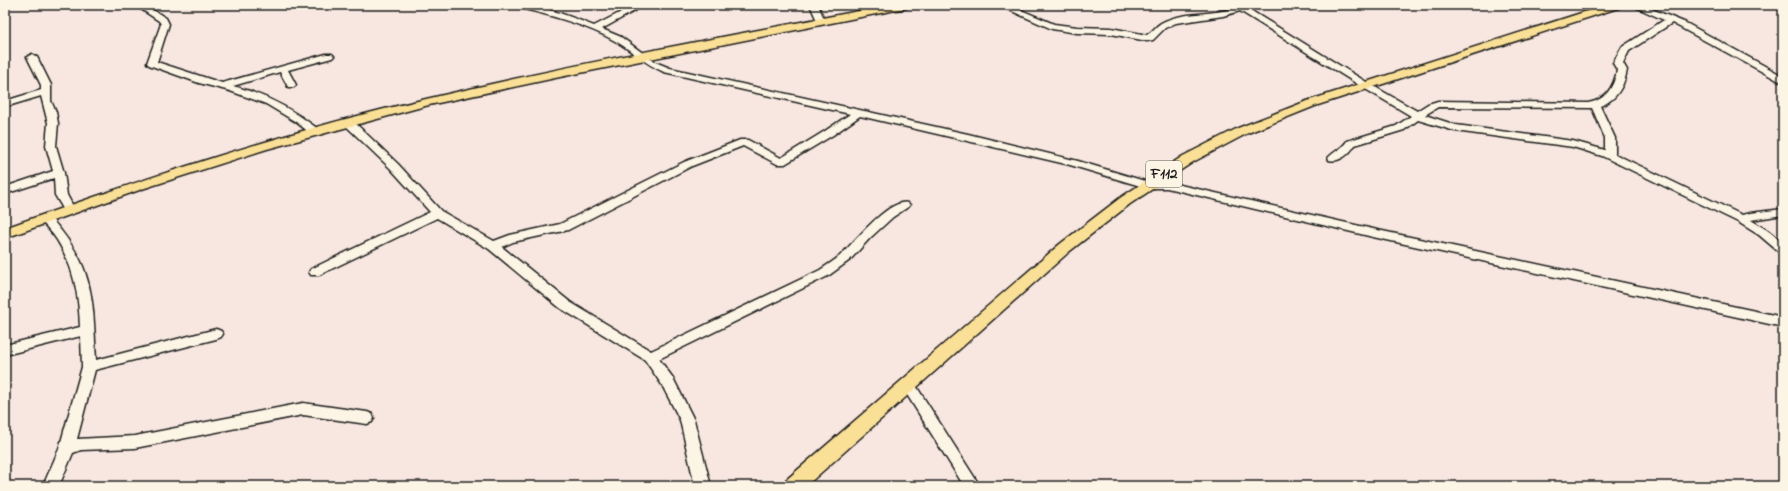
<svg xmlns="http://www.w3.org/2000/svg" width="1788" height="491" font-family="'Indie Flower',sans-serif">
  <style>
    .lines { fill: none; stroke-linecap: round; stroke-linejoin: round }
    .minor-casing { stroke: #1c1c1c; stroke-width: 3 }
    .major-casing { stroke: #1c1c1c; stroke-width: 3 }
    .minor { fill: #fcf5e5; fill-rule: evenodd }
    .major { fill: #fadf96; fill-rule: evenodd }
    .labels { text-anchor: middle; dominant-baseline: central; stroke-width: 3.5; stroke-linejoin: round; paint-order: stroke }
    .shield { fill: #fcf5e5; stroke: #5f5d58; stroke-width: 1 }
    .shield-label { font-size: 15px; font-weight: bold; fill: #1c1c1c }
  </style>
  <rect width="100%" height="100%" fill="#f7e7e0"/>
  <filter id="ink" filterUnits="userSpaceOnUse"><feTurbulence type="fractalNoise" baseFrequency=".025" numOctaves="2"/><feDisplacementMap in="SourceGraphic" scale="8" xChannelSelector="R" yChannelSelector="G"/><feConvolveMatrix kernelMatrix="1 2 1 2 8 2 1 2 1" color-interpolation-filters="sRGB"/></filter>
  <g filter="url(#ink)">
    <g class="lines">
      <g class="minor-casing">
        <path id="minor" d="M135,5H145L166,18L169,24L157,62L222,83L326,54H332L334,56L332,58L288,70L296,85L294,87H288L280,72L233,86C264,94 292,109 318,129L319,131L318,133H310L296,122L266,104L230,91L199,83L149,65L147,63L161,24L159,21Z
          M515,5C543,5 569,16 594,26L635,5H645L602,29L621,37L655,62L670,68L968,134L1078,161L1148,182H1167L1373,229L1783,317V327L1373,237L1167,188H1147L1070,165L860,116L833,135L785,164H777L743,146L692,166L568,230L513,242L502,247L570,302L651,351L820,270C827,265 836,260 843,253C855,241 890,198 908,203L910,205L908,207L893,217L870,238L850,260L828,276L659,359L673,378L694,420L711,486H695L680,420L662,385L645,360L560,308L489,249L437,218L319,275H311L309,272L311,269L430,212L390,168L344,124L343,122L344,120H352L398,164L441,211L494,241L510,235L560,224L684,162L740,140H748L781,158L825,131L850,114L664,72C643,63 633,51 615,41C586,24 548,15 516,7Z
          M810,5H818L825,21L824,23H818Z
          M859,5H867L873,12L872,14H866Z
          M998,5H1009L1054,24L1077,27L1111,28L1147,35C1152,32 1156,26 1161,23C1183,11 1211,16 1235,8L1232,5H1242L1368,83L1417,111L1428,104L1438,101L1588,103C1606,100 1614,87 1617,70L1613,63L1622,47L1664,20L1631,5H1642L1686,23L1783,76V83L1672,23L1629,51L1623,63L1627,70C1624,86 1617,100 1600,106L1615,138V154L1742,215L1750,213L1783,209V215L1751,220L1767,230L1783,242V253L1779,252L1759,235L1738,222L1602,156L1573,147L1455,131L1418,120L1404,130L1355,145C1350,153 1340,163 1329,160L1328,158C1335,150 1340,151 1347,141L1396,126L1411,116L1362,87L1240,11L1223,16L1176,23L1165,28L1153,40L1147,41L1111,34L1077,33L1052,29ZM1438,107L1592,108L1605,138V150L1573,141L1456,125L1425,115Z
          M32,54L37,57L51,85V101L56,112L58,123L56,146L64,173L67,195L75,210L69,213L65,212L55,195L54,178L5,194V187L53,171L46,146L48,123L41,96L5,107V101L41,90V85L27,57Z
          M45,214L49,216C63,232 78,251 85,272C95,300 94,331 96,360L216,329L221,331L223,334L221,337L216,339L95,370L77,439L135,436L303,403L367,412L372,414L374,418L372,422L367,424L303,415L135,448L81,450L73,453L59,486H43L59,449L82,367L81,336L5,355V345L80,327C79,296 74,267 57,240C52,232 45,226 39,218Z
          M908,380L913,381L980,486H964L901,385L903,381Z"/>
      </g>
      <g class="major-casing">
        <path id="major" d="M890,5H911L906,8L560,77L429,105L267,149L145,188L5,238V228C144,179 283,132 426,99C580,62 735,35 890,5Z
          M1606,5H1622L1621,7L1315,106L1248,133L1193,162L1130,204L1070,251L806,486H783L786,480L1060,244L1120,198L1183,156L1238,128L1307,101Z"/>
      </g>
      <use href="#minor" class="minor"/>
      <use href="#major" class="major"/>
    </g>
  </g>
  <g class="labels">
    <rect class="shield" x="1146" y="161" width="36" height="26" rx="3"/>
    <g class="shield-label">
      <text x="1164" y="174">F112</text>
    </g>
  </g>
  <rect width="1788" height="491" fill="none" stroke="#fcf5e5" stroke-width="20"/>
  <rect x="10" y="10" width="1768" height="471" fill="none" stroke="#1c1c1c" stroke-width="1.5" filter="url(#ink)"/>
</svg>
